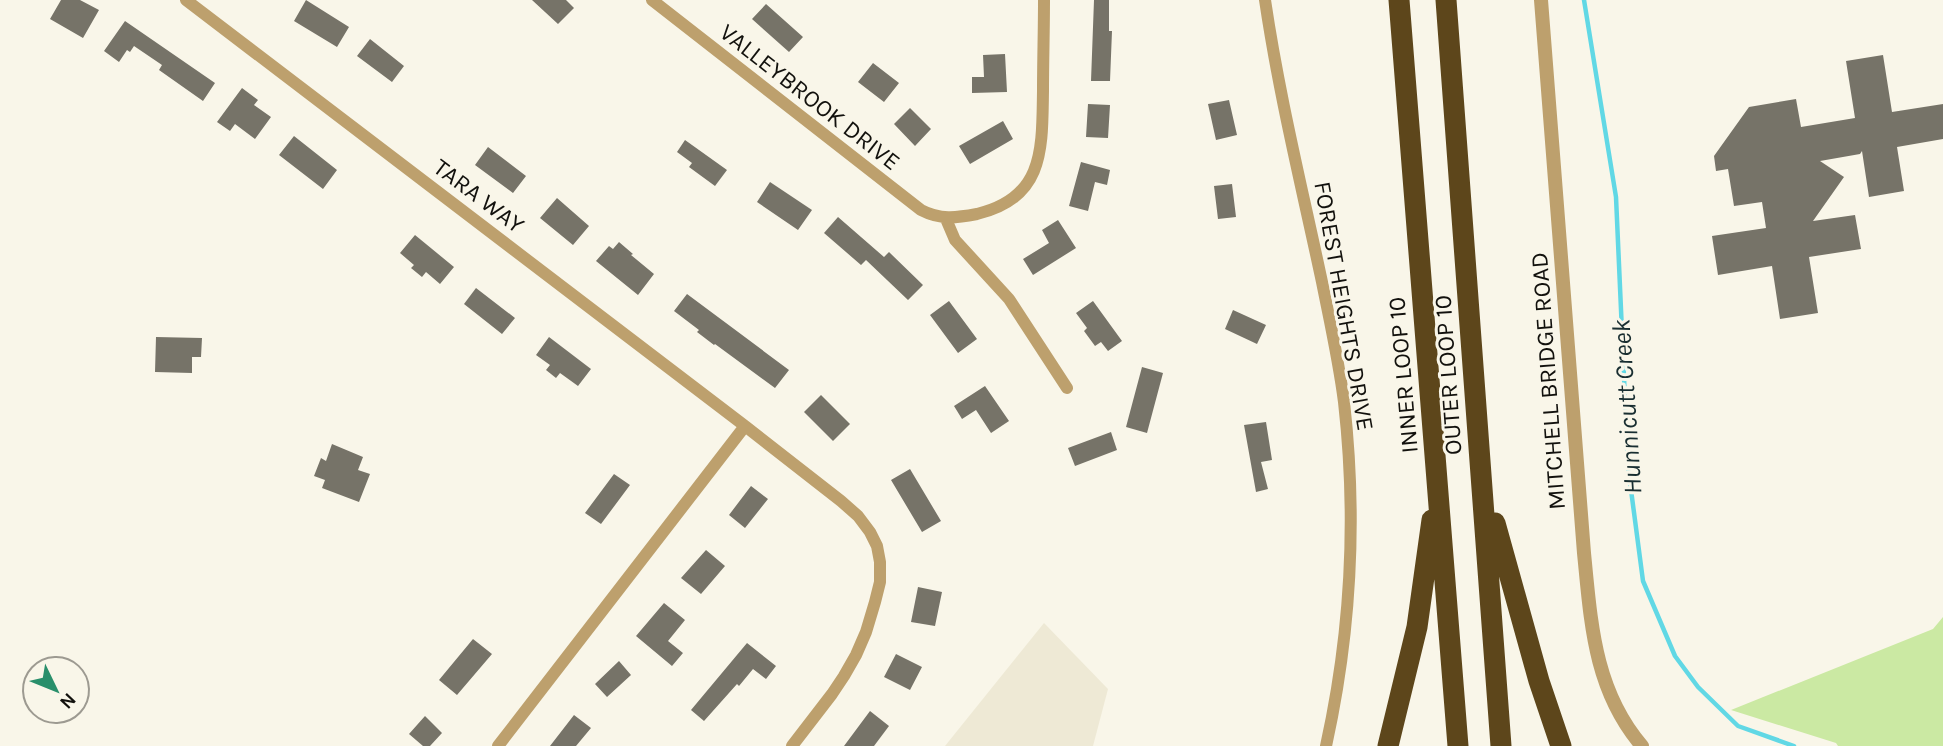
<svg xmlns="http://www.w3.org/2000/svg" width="1943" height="746" font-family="Karla,sans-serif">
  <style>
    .built { fill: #eee9d5 }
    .green { fill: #cbe9a3 }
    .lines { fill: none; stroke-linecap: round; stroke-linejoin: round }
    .stream { stroke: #61d8e5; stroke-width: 4.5 }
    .building { fill: #767368 }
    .minor { stroke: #bda06d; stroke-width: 12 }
    .tertiary { stroke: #bda06d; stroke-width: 14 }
    .motorway { stroke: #5d461b; stroke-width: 21 }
    .labels { text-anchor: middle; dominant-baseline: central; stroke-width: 6; stroke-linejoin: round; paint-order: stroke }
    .street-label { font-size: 24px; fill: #12110d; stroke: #f9f6e9 }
    .water-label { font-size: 26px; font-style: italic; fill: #192e31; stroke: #f9f6e9 }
  </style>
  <rect width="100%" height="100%" fill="#f9f6e9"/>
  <path class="built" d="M1044,623L1108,689L1093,746H945Z"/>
  <path class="green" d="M1943,617V746H1838L1836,743L1731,710L1933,629Z"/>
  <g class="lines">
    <path class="stream" d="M1584,0L1616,197L1628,467L1643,581L1675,656L1698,687L1738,726L1794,746"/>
  </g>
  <path class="building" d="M61,0H80L99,10L83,38L50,19Z
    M306,0L349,27L337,47L294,21Z
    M532,0H566L574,8L558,24Z
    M1094,0H1109V31H1112L1110,81H1091Z
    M766,4L803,37L789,52L752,19Z
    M125,21L215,83L203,101L159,70L162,65L134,46L130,52L127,50L119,62L104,51Z
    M370,39L404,66L392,82L357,56Z
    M1005,54L1007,92L972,93V77H984L983,55Z
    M1883,55L1892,112L1943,104V139L1897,147L1904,191L1869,197L1862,151L1860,154L1820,161L1844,177L1813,221L1855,215L1861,249L1809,257L1818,313L1780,319L1772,266L1718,275L1712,236L1766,228L1762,202L1734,206L1728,169L1716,171L1714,156L1749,107L1796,99L1801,127L1855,118L1846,61Z
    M873,63L899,83L884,102L858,82Z
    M242,88L258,100L254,105L271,117L255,139L235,124L230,131L217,122Z
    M1229,100L1237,135L1216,140L1208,104Z
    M1088,104L1110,105L1108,138L1086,137Z
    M910,108L931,129L915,146L894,124Z
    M1003,121L1013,139L970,164L959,146Z
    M294,136L337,170L323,189L279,155Z
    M685,140L727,170L715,186L689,167L692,163L677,152Z
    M488,147L526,176L513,193L475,165Z
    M1081,162L1110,170L1107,185L1095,182L1088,211L1069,206Z
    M770,182L812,210L798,230L757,202Z
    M1232,184L1236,217L1218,219L1214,186Z
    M557,198L589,226L573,245L540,218Z
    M838,217L884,257L889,252L923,285L908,300L866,260L861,265L824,233Z
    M1058,220L1076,248L1033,275L1023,259L1049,243L1042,230Z
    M415,235L454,267L440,284L426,272L422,277L411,268L414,265L400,253Z
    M619,242L633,254L631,255L654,274L638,295L596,261L609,246L613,249Z
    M476,288L515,318L502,334L464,304Z
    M687,294L789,370L775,388L715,344L714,345L697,332L699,330L674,311Z
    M949,301L977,339L958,353L930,315Z
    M1093,301L1122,341L1108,351L1101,342L1095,346L1084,331L1087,328L1076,313Z
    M1233,310L1266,325L1257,344L1225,329Z
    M156,337L202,338L201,357H192V373L155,372Z
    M549,337L591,369L578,386L560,373L556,378L546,370L550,365L536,355Z
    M1142,367L1163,373L1147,433L1126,427Z
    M985,386L1009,421L991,433L976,410L962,419L954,406Z
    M821,395L850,424L833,441L804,412Z
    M1266,422L1272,460L1261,462L1268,489L1256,492L1244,425Z
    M1111,432L1117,450L1075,466L1068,448Z
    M332,444L363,457L358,470L370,474L359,502L322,488L325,480L314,476L321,458L326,461Z
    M910,469L941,521L922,532L891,480Z
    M614,474L630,485L601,524L585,513Z
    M751,486L768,499L745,528L729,515Z
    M706,550L725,566L701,594L681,578Z
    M918,587L942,592L935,626L911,622Z
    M664,603L685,620L668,641L683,653L672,666L636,636Z
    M473,639L492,654L457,695L439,680Z
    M747,643L776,666L766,679L753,669L739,686L737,684L704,721L691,710Z
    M896,654L922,667L910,690L884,677Z
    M619,661L631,675L607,697L595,684Z
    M870,711L889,726L874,746H844Z
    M574,715L591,728L576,746H550Z
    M425,716L442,733L430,746H423L409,734Z"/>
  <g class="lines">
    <path class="minor" d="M186,0L745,426L841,501L858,516L870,532L877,546L880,562V582L875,602L866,632L856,655L844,676L832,694L792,746
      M652,0L921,210C940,220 956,218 977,214C1045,198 1042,148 1043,91C1043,61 1044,30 1044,0
      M1265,0C1279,95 1302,188 1322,282C1330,322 1339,362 1344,402C1357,517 1351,633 1326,746
      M946,219L955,240L1009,299L1067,388
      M498,746L745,426"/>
    <path class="tertiary" d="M1541,0L1584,553C1591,623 1594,690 1642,746"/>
    <path class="motorway" d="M1399,0L1458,746
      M1446,0L1501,746
      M1495,523L1539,681L1561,746
      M1388,746L1417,627L1432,520"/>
  </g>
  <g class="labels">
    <g class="street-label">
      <text transform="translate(810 97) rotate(38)">VALLEYBROOK DRIVE</text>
      <text transform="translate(479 196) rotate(37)">TARA WAY</text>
      <text transform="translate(1344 306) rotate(80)">FOREST HEIGHTS DRIVE</text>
      <text transform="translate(1403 375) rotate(-95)">INNER LOOP 10</text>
      <text transform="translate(1448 375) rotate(-94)">OUTER LOOP 10</text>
      <text transform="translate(1548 381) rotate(-94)">MITCHELL BRIDGE ROAD</text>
    </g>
    <g class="water-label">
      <text transform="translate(1627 407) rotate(-94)">Hunnicutt Creek</text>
    </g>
  </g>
  <g transform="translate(56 690) rotate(133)"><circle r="33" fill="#f9f6e9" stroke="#9d9a91" stroke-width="2"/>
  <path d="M0-5L12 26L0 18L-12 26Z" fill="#298f6b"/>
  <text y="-10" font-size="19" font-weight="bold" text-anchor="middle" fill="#12110d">N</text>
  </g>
</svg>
